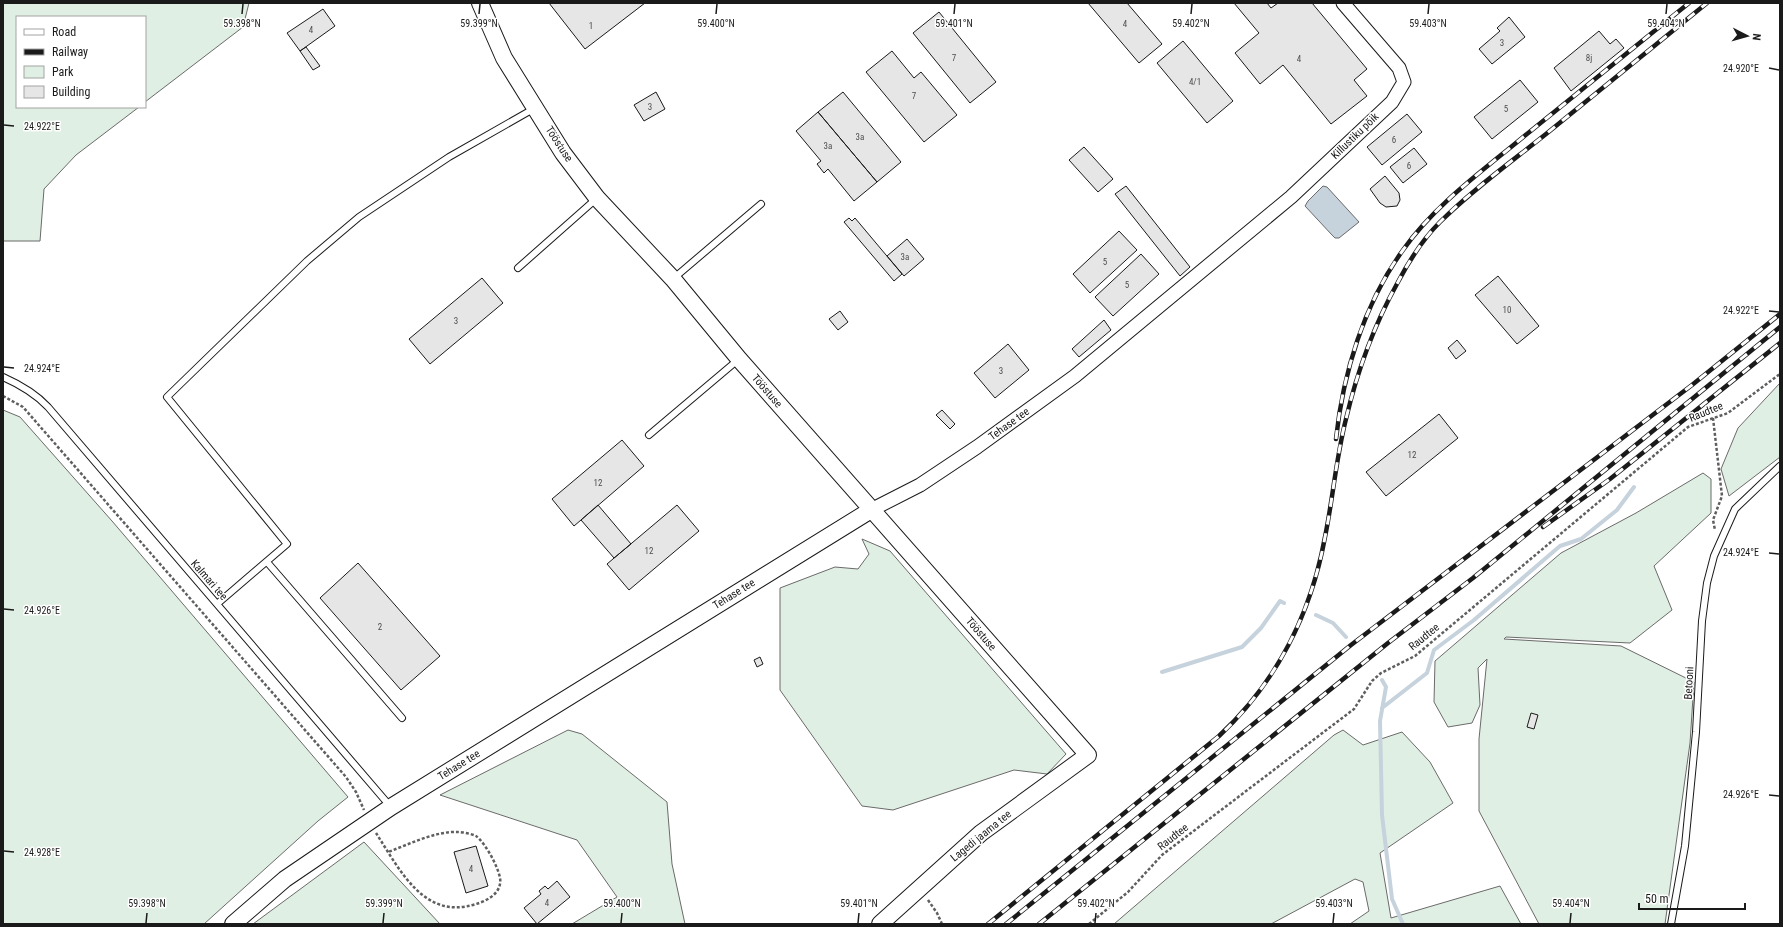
<svg xmlns="http://www.w3.org/2000/svg" width="1783" height="927" font-family="'Roboto Condensed',sans-serif">
  <style>
    .green { fill: #e0efe3; stroke: #6a6a6a }
    .water { fill: #c6d2dc; stroke: #6a6a6a }
    .lines { fill: none; stroke-linecap: round; stroke-linejoin: round }
    .stream { stroke: #c6d2dc; stroke-width: 4 }
    .building { fill: #e6e6e6; stroke: #1a1a1a }
    .service-casing { stroke: #1a1a1a; stroke-width: 8 }
    .minor-casing { stroke: #1a1a1a; stroke-width: 15 }
    .tertiary-casing { stroke: #1a1a1a; stroke-width: 18 }
    .path { stroke: #5f5f5f; stroke-width: 2.5; stroke-dasharray: 3 2; stroke-linecap: butt }
    .service { stroke: #fff; stroke-width: 6 }
    .minor { stroke: #fff; stroke-width: 13 }
    .tertiary { stroke: #fff; stroke-width: 16 }
    .rail-casing { stroke: #1a1a1a; stroke-width: 4.5 }
    .rail { stroke: #fff; stroke-width: 3; stroke-dasharray: 9; stroke-linecap: butt }
    .ticks { fill: none; stroke: #1a1a1a; stroke-width: 1.5 }
    .labels { text-anchor: middle; dominant-baseline: central; stroke-width: 3; stroke-linejoin: round; paint-order: stroke }
    .number-label { font-size: 9px; fill: #4d4d4d }
    .street-label { font-size: 11px; fill: #1a1a1a; stroke: #fff }
    .ticks-label { font-size: 10px; text-anchor: middle; fill: #1a1a1a; stroke: #fff; stroke-width: 3; stroke-linejoin: round; paint-order: stroke }
  </style>
  <rect width="100%" height="100%" fill="#fff"/>
  <path class="green" d="M3,3H249L243,27L145,102V17H17V107H139L76,155L44,189L40,241H3Z
    M1780,383V457L1729,496L1721,469L1738,428Z
    M3,410L20,417L112,521L348,797L318,821L204,924H3Z
    M1703,473L1711,479V513L1654,566L1672,610L1630,643L1506,637L1504,639L1621,646L1694,682L1690,743L1665,924H1539L1479,811V739L1487,659L1478,668L1480,705L1472,723L1448,727L1434,702L1435,661L1561,553L1636,513Z
    M862,539L890,551L1066,754L1047,774L1014,770L893,810L862,806L780,690V588L835,567L858,569L869,554Z
    M568,730L582,734L667,802L672,864L685,924H572L617,897L577,840L440,795Z
    M1343,730L1363,745L1402,732L1430,762L1453,803L1380,853L1391,918L1500,886L1521,924H1350L1369,911L1363,882L1355,879L1271,924H1114L1334,735Z
    M364,842L440,924H253Z"/>
  <path class="water" d="M1323,186L1327,187L1359,222L1339,238H1335L1332,235L1305,206L1308,201Z"/>
  <g class="lines">
    <path class="stream" d="M1316,615L1333,623L1346,637
      M1162,672L1242,647L1261,628L1280,601L1284,603
      M1382,680L1386,687L1380,721L1382,815L1392,899L1403,924
      M1382,708L1427,673L1434,650L1474,620L1560,546L1581,539L1617,510L1634,487"/>
  </g>
  <path class="building" d="M549,3H645L585,49Z
    M1088,3H1127L1162,44L1139,63Z
    M1234,3H1267L1271,8L1278,3H1312L1367,69L1354,80L1367,96L1331,124L1283,65L1260,84L1235,53L1259,33Z
    M323,9L335,26L300,51L287,33Z
    M939,12L996,82L970,103L913,33Z
    M1509,17L1525,37L1492,64L1479,49L1500,31L1497,28Z
    M1599,31L1610,44L1616,39L1624,48L1571,91L1554,68Z
    M1183,41L1233,101L1207,123L1157,63Z
    M306,47L320,66L313,70L300,51Z
    M892,51L914,78L921,72L957,115L924,142L866,72Z
    M1520,80L1538,102L1492,139L1474,117Z
    M656,92L665,109L644,121L634,105Z
    M843,92L901,162L877,182L818,112Z
    M818,112L877,182L854,201L828,169L824,173L817,164L821,161L796,131Z
    M1407,114L1422,132L1382,165L1367,147Z
    M1084,147L1113,179L1098,192L1069,160Z
    M1414,148L1427,164L1403,183L1390,167Z
    M1385,176L1399,193L1400,200L1397,206L1386,207L1380,203L1370,189Z
    M1126,186L1190,267L1180,276L1115,194Z
    M849,218L852,221L855,218L902,274L894,281L844,222Z
    M1119,231L1137,250L1090,293L1073,274Z
    M907,239L924,259L904,276L887,256Z
    M1141,254L1159,274L1113,316L1095,297Z
    M1498,276L1539,326L1517,344L1475,295Z
    M482,278L503,303L430,364L409,339Z
    M840,311L848,322L838,330L829,319Z
    M1104,320L1111,330L1079,357L1072,349Z
    M1457,340L1466,351L1456,359L1448,348Z
    M1008,344L1029,370L995,398L974,373Z
    M942,410L955,424L950,429L936,415Z
    M1439,414L1458,438L1386,496L1366,472Z
    M622,440L644,466L574,526L552,499Z
    M598,505L631,544L614,558L581,520Z
    M677,505L699,531L629,590L607,564Z
    M358,563L440,656L401,690L320,598Z
    M760,657L763,664L757,667L754,660Z
    M1531,713L1538,715L1534,729L1527,727Z
    M476,846L488,886L466,893L454,852Z
    M557,881L570,897L537,924L524,908L541,894L539,891L545,886L548,889Z"/>
  <g class="lines">
    <g class="service-casing">
      <path id="service" d="M518,268L596,199
        M674,278L761,204
        M3,377C21,385 35,393 48,407L390,806
        M649,435L739,359
        M267,562L402,718
        M217,604L287,544L167,397L307,261L359,217L449,157L535,108
        M1671,924L1685,846L1696,732L1702,621L1707,583L1714,556L1735,509L1780,466"/>
    </g>
    <g class="minor-casing">
      <path id="minor" d="M871,510L920,485L977,447L1075,376L1291,197L1392,102L1404,82L1399,68L1343,3"/>
    </g>
    <g class="tertiary-casing">
      <path id="tertiary" d="M480,3L504,58L563,153L597,198L673,279L739,359L1088,755L981,833L880,924
        M233,924L285,879L391,807L871,510"/>
    </g>
    <path class="path" d="M3,396L23,407L346,777L356,792L364,810
      M1713,418L1722,496L1713,520L1715,530
      M376,833C400,870 424,921 476,904C486,901 498,895 500,884C503,874 485,842 476,836C472,834 463,832 458,832C435,831 410,844 388,852
      M928,900L937,913L942,924
      M1089,924L1128,892L1162,855L1354,709L1372,681L1381,673L1415,656L1688,427L1728,413L1780,374"/>
    <use href="#service" class="service"/>
    <use href="#minor" class="minor"/>
    <use href="#tertiary" class="tertiary"/>
    <g class="rail-casing">
      <path id="rail" d="M1336,439C1343,373 1364,304 1403,250C1434,206 1481,172 1522,138C1578,93 1633,48 1689,3
        M1543,527L1610,479L1780,343
        M988,924L1219,736C1276,683 1311,614 1325,537C1333,498 1336,458 1346,419C1357,372 1374,325 1398,282C1409,261 1423,239 1440,222C1472,190 1511,162 1546,134C1600,90 1653,47 1707,3
        M1006,924L1351,645L1692,385L1780,314
        M1039,924L1388,643L1473,578L1780,327"/>
    </g>
    <use href="#rail" class="rail"/>
  </g>
  <path class="ticks" d="M242,14L243,4M479,14L480,4M716,14L717,4M954,14L955,4M1191,14L1192,4M1428,14L1429,4M1666,14L1667,4M1769,68L1779,70M4,125L14,126M1769,311L1779,312M4,367L14,368M1769,553L1779,554M4,609L14,610M1769,795L1779,796M4,851L14,852M146,923L147,913M383,923L384,913M621,923L622,913M858,923L859,913M1095,923L1096,913M1333,923L1334,913M1570,923L1571,913"/>
  <g class="labels">
    <g class="number-label">
      <text x="1125" y="24">4</text>
      <text x="591" y="26">1</text>
      <text x="311" y="30">4</text>
      <text x="1502" y="43">3</text>
      <text x="954" y="58">7</text>
      <text x="1589" y="58">8j</text>
      <text x="1299" y="59">4</text>
      <text x="1195" y="82">4/1</text>
      <text x="914" y="96">7</text>
      <text x="650" y="107">3</text>
      <text x="1506" y="109">5</text>
      <text x="860" y="137">3a</text>
      <text x="1394" y="140">6</text>
      <text x="828" y="146">3a</text>
      <text x="1409" y="166">6</text>
      <text x="905" y="257">3a</text>
      <text x="1105" y="262">5</text>
      <text x="1127" y="285">5</text>
      <text x="1507" y="310">10</text>
      <text x="456" y="321">3</text>
      <text x="1001" y="371">3</text>
      <text x="1412" y="455">12</text>
      <text x="598" y="483">12</text>
      <text x="649" y="551">12</text>
      <text x="380" y="627">2</text>
      <text x="471" y="869">4</text>
      <text x="547" y="903">4</text>
    </g>
    <g class="street-label">
      <text transform="translate(1355 136) rotate(-44)">Killustiku põik</text>
      <text transform="translate(559 144) rotate(57)">Tööstuse</text>
      <text transform="translate(767 391) rotate(49)">Tööstuse</text>
      <text transform="translate(1706 412) rotate(-22)">Raudtee</text>
      <text transform="translate(1009 424) rotate(-36)">Tehase tee</text>
      <text transform="translate(209 580) rotate(49)">Kalmari tee</text>
      <text transform="translate(734 594) rotate(-32)">Tehase tee</text>
      <text transform="translate(981 634) rotate(49)">Tööstuse</text>
      <text transform="translate(1424 637) rotate(-39)">Raudtee</text>
      <text transform="translate(1689 683) rotate(-87)">Betooni</text>
      <text transform="translate(459 765) rotate(-32)">Tehase tee</text>
      <text transform="translate(981 836) rotate(-39)">Lagedi jaama tee</text>
      <text transform="translate(1173 837) rotate(-38)">Raudtee</text>
    </g>
  </g>
  <g class="ticks-label">
    <text x="242" y="27">59.398°N</text>
    <text x="479" y="27">59.399°N</text>
    <text x="716" y="27">59.400°N</text>
    <text x="954" y="27">59.401°N</text>
    <text x="1191" y="27">59.402°N</text>
    <text x="1428" y="27">59.403°N</text>
    <text x="1666" y="27">59.404°N</text>
    <text x="1741" y="72">24.920°E</text>
    <text x="42" y="130">24.922°E</text>
    <text x="1741" y="314">24.922°E</text>
    <text x="42" y="372">24.924°E</text>
    <text x="1741" y="556">24.924°E</text>
    <text x="42" y="614">24.926°E</text>
    <text x="1741" y="798">24.926°E</text>
    <text x="42" y="856">24.928°E</text>
    <text x="147" y="907">59.398°N</text>
    <text x="384" y="907">59.399°N</text>
    <text x="622" y="907">59.400°N</text>
    <text x="859" y="907">59.401°N</text>
    <text x="1096" y="907">59.402°N</text>
    <text x="1334" y="907">59.403°N</text>
    <text x="1571" y="907">59.404°N</text>
  </g>
  <rect width="1783" height="927" fill="none" stroke="#1a1a1a" stroke-width="8"/>
  <rect x="16" y="16" width="130" height="92" fill="#ffffff" stroke="#a3a3a3"/>
  <rect x="24" y="29" width="20" height="6" fill="#ffffff" stroke="#a3a3a3"/>
  <text x="52" y="36" font-size="12" fill="#1a1a1a">Road</text>
  <rect x="24" y="49" width="20" height="6" fill="#1a1a1a" stroke="#a3a3a3"/>
  <text x="52" y="56" font-size="12" fill="#1a1a1a">Railway</text>
  <rect x="24" y="66" width="20" height="12" fill="#e0efe3" stroke="#a3a3a3"/>
  <text x="52" y="76" font-size="12" fill="#1a1a1a">Park</text>
  <rect x="24" y="86" width="20" height="12" fill="#e6e6e6" stroke="#a3a3a3"/>
  <text x="52" y="96" font-size="12" fill="#1a1a1a">Building</text>
  <g transform="translate(1747 36) rotate(96)" stroke="#ffffff" stroke-width="3" paint-order="stroke">
  <path d="M0-3L7 15L0 10L-7 15Z" fill="#1a1a1a"/>
  <text y="-6" font-size="11" font-weight="bold" text-anchor="middle" fill="#1a1a1a">N</text>
  </g>
  <path d="M1639 903v6h106v-6" fill="none" stroke="#1a1a1a" stroke-width="2"/>
  <text x="1645" y="903" font-size="12" fill="#1a1a1a" stroke="#ffffff" stroke-width="3" paint-order="stroke">50 m</text>
</svg>
